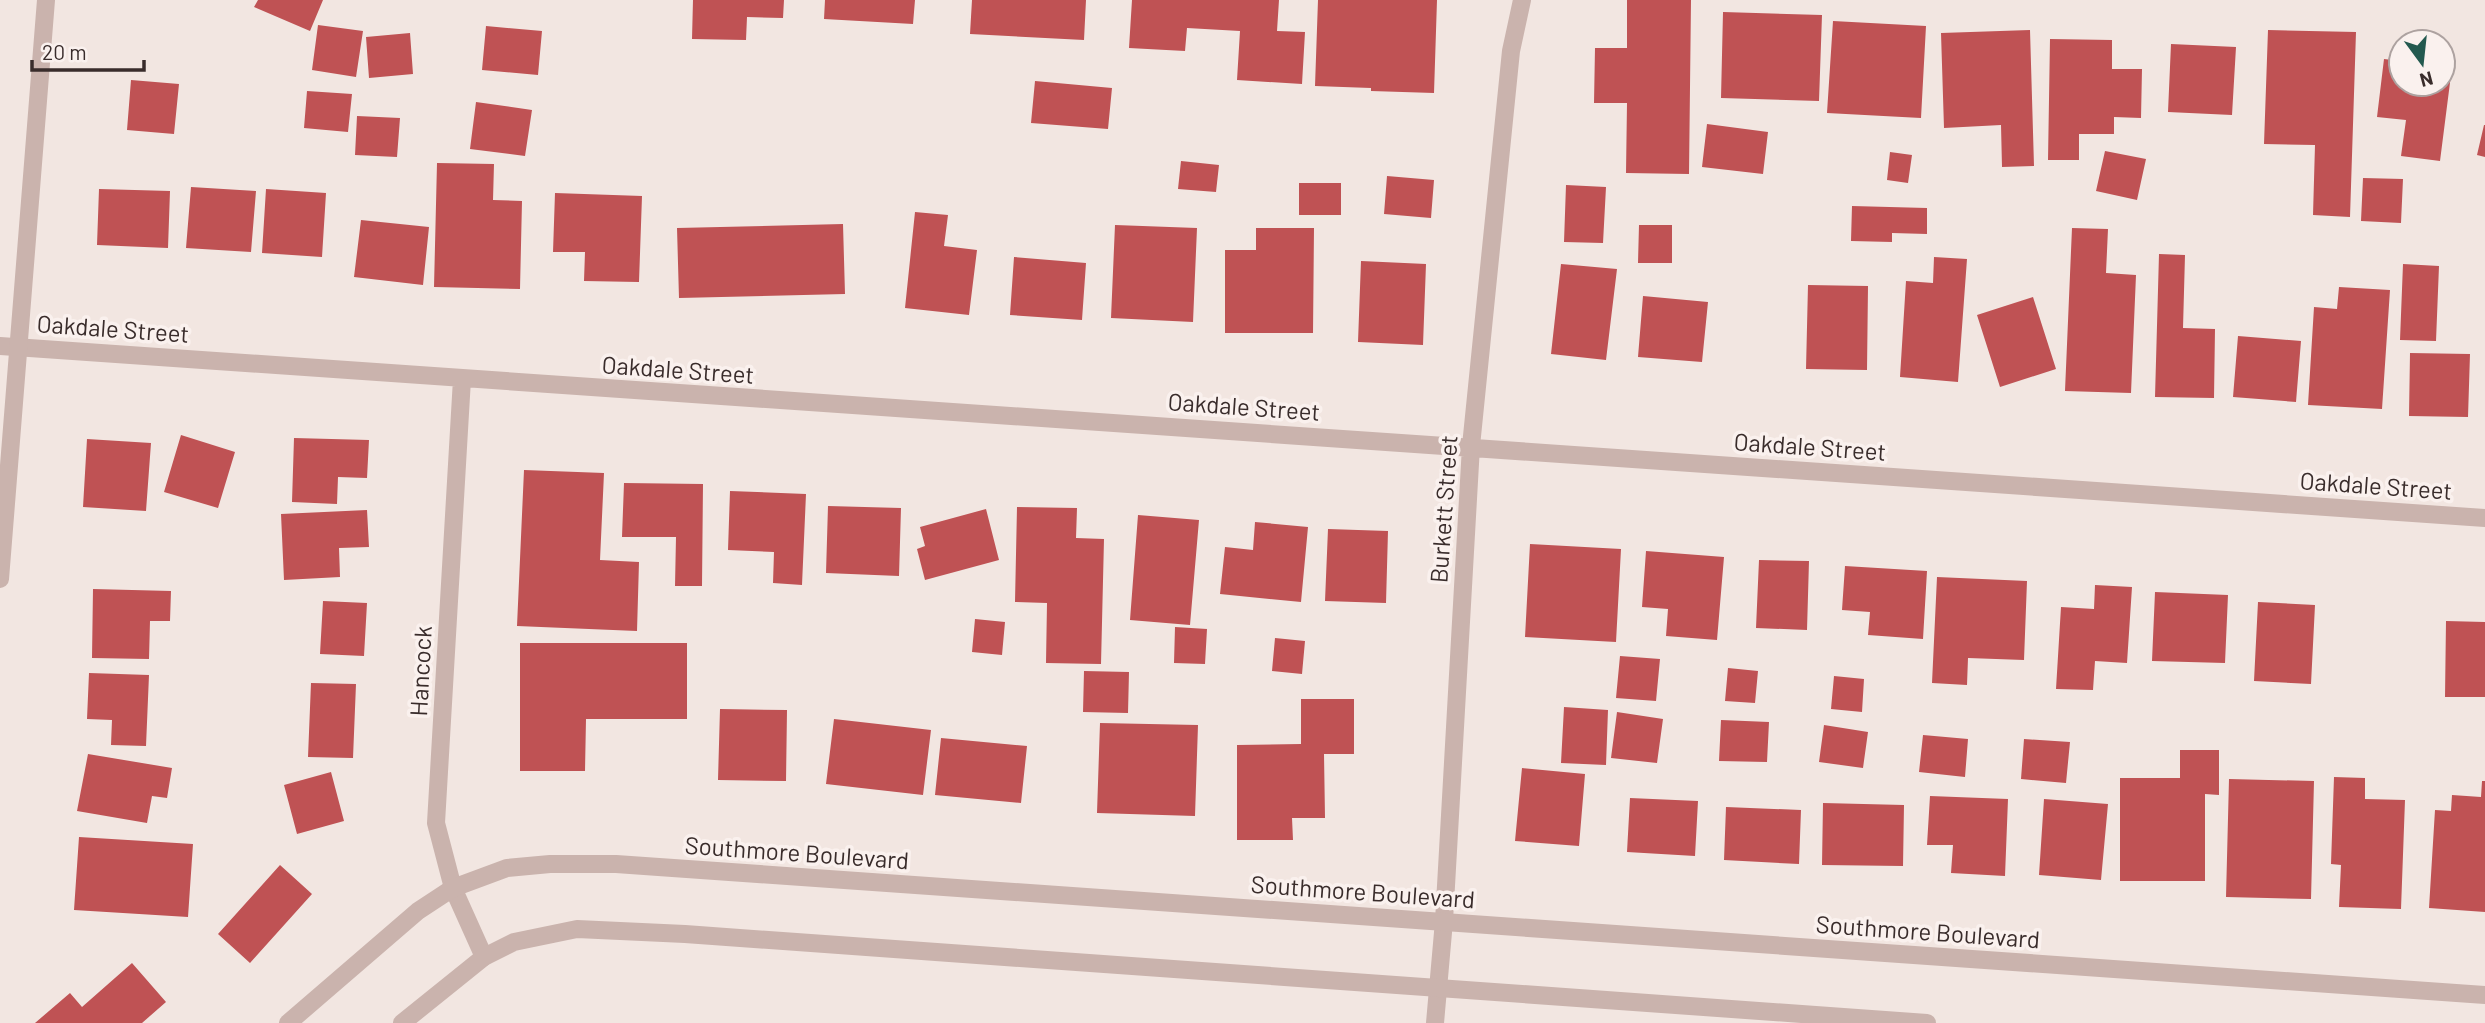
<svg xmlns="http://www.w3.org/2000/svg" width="2485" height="1023" font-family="Barlow,sans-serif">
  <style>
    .building { fill: #bf5254 }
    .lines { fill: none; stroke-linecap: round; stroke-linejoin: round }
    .minor { stroke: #cab3ad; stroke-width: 18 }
    .tertiary { stroke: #cab3ad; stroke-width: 18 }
    .labels { text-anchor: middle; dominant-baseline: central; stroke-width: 7; stroke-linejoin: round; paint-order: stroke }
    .street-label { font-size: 24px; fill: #392c2b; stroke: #faf1ee }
  </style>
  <rect width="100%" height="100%" fill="#f2e6e1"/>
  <path class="building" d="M258,0H323L310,31L254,7Z
    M693,0H784L783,18L747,17L746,40L692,39Z
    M825,0H915L913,24L824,19Z
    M972,0H1086L1084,40L970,34Z
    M1132,0H1279L1277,31L1305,32L1302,84L1237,80L1240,31L1187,28L1185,51L1129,48Z
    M1318,0H1437L1434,93L1371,91V88L1315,86Z
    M1627,0H1691L1689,174L1626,173L1627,103H1594L1595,48H1627Z
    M1723,12L1822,15L1819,101L1721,98Z
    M1833,21L1926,26L1921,118L1827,113Z
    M318,25L363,31L356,77L312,70Z
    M486,26L542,31L538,75L482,70Z
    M2030,30L2034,166L2002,167L2001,125L1944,128L1941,33Z
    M2268,30L2356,32L2350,217L2313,215L2315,145L2264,144Z
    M410,33L413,74L369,78L366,37Z
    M2050,39L2112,40V69H2142L2141,118L2114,117V134H2079V160H2048Z
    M2171,44L2236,47L2232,115L2168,112Z
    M2384,59L2401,61V84H2443V65L2452,67L2440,161L2401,156L2406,120L2377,117Z
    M131,80L179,84L174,134L127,130Z
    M1035,81L1112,88L1108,129L1031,123Z
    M307,91L352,94L348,132L304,128Z
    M476,102L532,110L525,156L470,149Z
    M357,116L400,118L397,157L355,155Z
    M1707,124L1768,132L1763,174L1702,167Z
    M2484,125H2485V157L2477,155Z
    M2105,151L2146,159L2137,200L2096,191Z
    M1890,152L1912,155L1908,183L1887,180Z
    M1181,161L1219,165L1216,192L1178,189Z
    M437,163L494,164L493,200L522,201L520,289L434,287Z
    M1387,176L1434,180L1431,218L1384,214Z
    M2363,178L2403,179L2401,223L2361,221Z
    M1299,183H1341V215H1299Z
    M1566,185L1606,187L1603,243L1564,242Z
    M191,187L256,191L251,252L186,248Z
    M99,189L170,191L168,248L97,245Z
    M266,189L326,193L322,257L262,253Z
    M555,193L642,196L639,282L584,281L585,252H553Z
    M1852,206L1927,208V234L1892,233V242L1851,241Z
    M915,212L948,215L944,246L977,250L969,315L905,308Z
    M361,220L429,227L423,285L354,277Z
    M843,224L845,294L679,298L677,228Z
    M1115,225L1197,228L1193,322L1111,318Z
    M1639,225H1672V263H1638Z
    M1256,228H1314L1313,333H1225V250H1256Z
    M2072,228L2108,229L2106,273L2136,275L2131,393L2065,391Z
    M2159,254L2185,255L2183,328L2215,329L2214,398L2155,397Z
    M1014,257L1086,263L1082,320L1010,315Z
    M1934,257L1967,259L1958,382L1900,377L1906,281L1933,283Z
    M1361,261L1426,264L1423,345L1358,342Z
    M1561,264L1617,269L1606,360L1551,354Z
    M2403,264L2439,266L2436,341L2400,340Z
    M1808,285L1868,286L1867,370L1806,369Z
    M2339,287L2390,290L2382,409L2308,405L2314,307L2337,309Z
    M1643,296L1708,302L1702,362L1638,357Z
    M2033,297L2056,369L2000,387L1977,315Z
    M2238,336L2301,341L2296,402L2233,397Z
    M2410,353L2470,354L2468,417L2409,416Z
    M181,435L235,452L218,508L164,492Z
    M294,438L369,440L367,478L338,477L337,504L292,502Z
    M87,439L151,443L146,511L83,507Z
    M524,470L604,473L600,560L639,562L637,631L517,626Z
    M624,483L703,484L702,586H675L676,537H622Z
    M730,491L806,494L802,585L773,583L774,552L728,550Z
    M828,506L901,508L899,576L826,573Z
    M1017,507L1077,508L1076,538L1104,539L1101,664L1046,663L1047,603L1015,602Z
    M986,509L999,560L925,580L917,549L925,546L920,527Z
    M367,510L369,547L339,548L340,577L284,580L281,514Z
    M1138,515L1199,520L1190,625L1130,620Z
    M1255,522L1308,527L1301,602L1220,594L1225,547L1253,550Z
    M1328,529L1388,531L1386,603L1325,601Z
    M1530,544L1621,549L1616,642L1525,637Z
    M1646,551L1724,557L1717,640L1666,636L1668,609L1642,607Z
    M1759,560L1809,561L1807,630L1756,628Z
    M1845,566L1927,571L1923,639L1868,635L1870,612L1842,610Z
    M1937,577L2027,581L2024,660L1968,658L1967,685L1932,683Z
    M2095,585L2132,587L2127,663L2095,661L2093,690L2056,689L2061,607L2094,609Z
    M93,589L171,591L170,621H150L149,659L92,658Z
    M2155,592L2228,595L2225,663L2152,661Z
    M323,601L367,603L364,656L320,654Z
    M2258,602L2315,605L2311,684L2254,681Z
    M975,619L1005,622L1002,655L972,652Z
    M2446,621L2485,622V697H2445Z
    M1175,627L1207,629L1205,664L1174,663Z
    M1275,638L1305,641L1302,674L1272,671Z
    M520,643H687V719H586L585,771H520Z
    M1620,656L1660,659L1656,701L1616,698Z
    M1728,668L1758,671L1755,703L1725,701Z
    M1084,671L1129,672L1128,713L1083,712Z
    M89,673L149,675L146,746L111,745L112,720L87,719Z
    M1834,676L1864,679L1862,712L1831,709Z
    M311,683L356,684L353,758L308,757Z
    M1301,699H1354V754H1324L1325,818H1292L1293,840H1237V745L1301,744Z
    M1564,707L1608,710L1606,765L1561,763Z
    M720,709L787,710L786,781L718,780Z
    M1617,712L1663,719L1657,763L1611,758Z
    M834,719L931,730L923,795L826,784Z
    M1721,720L1769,722L1767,762L1719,761Z
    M1100,723L1198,725L1195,816L1097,813Z
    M1824,725L1868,732L1863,768L1819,762Z
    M1923,735L1968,739L1965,777L1919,772Z
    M941,738L1027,746L1021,803L935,795Z
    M2024,739L2070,742L2066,783L2021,779Z
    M2180,750H2219V795L2205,794V881H2120V778H2180Z
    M88,754L172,768L167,798L152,796L147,823L77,811Z
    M1522,768L1585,774L1579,846L1515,841Z
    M331,772L344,821L297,834L284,785Z
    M2334,777L2365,778V799L2405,800L2401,909L2339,907L2341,865L2331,864Z
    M2229,779L2314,781L2311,899L2226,897Z
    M2482,781H2485V912L2429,908L2435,810L2451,811L2452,795L2481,797Z
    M1930,796L2008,799L2005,876L1951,873L1953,845H1927Z
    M1630,798L1698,801L1695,856L1627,852Z
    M2044,799L2108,804L2101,880L2039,875Z
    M1823,803L1904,805L1903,866L1822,865Z
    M1726,807L1801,810L1799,864L1724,860Z
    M79,837L193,844L188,917L74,910Z
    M280,865L312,894L250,963L218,934Z
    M132,963L166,1002L142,1023H35L70,993L82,1007Z"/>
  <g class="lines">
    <path class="minor" d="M0,346L2485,518
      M462,379L436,823L453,888L484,957
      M1435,1023L1444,921L1471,446L1511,51L1522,0"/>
    <path class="tertiary" d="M0,579L46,0
      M288,1023L418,911L453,888L507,868L550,864H616L2485,995
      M402,1023L484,957L514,942L577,929L685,934L1927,1023"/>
  </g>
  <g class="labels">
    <g class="street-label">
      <text transform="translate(113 328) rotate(4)">Oakdale Street</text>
      <text transform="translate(678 369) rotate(4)">Oakdale Street</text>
      <text transform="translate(1244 406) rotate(4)">Oakdale Street</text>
      <text transform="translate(1810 446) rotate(4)">Oakdale Street</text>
      <text transform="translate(2376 485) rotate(4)">Oakdale Street</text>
      <text transform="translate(1443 509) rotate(-86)">Burkett Street</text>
      <text transform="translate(420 671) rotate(-87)">Hancock</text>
      <text transform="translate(797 852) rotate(4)">Southmore Boulevard</text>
      <text transform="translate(1363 891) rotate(4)">Southmore Boulevard</text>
      <text transform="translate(1928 931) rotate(4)">Southmore Boulevard</text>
    </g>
  </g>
  <g transform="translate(2422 63) rotate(165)"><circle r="33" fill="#faf1ee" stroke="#ada2a0" stroke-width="2"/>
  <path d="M0-5L12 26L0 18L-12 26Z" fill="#23594f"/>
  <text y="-10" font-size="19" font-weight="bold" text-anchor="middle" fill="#392c2b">N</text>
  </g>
  <path d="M32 60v10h112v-10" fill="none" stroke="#392c2b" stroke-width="3.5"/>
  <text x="42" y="60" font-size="21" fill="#392c2b" stroke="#faf1ee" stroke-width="5" paint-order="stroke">20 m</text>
</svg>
